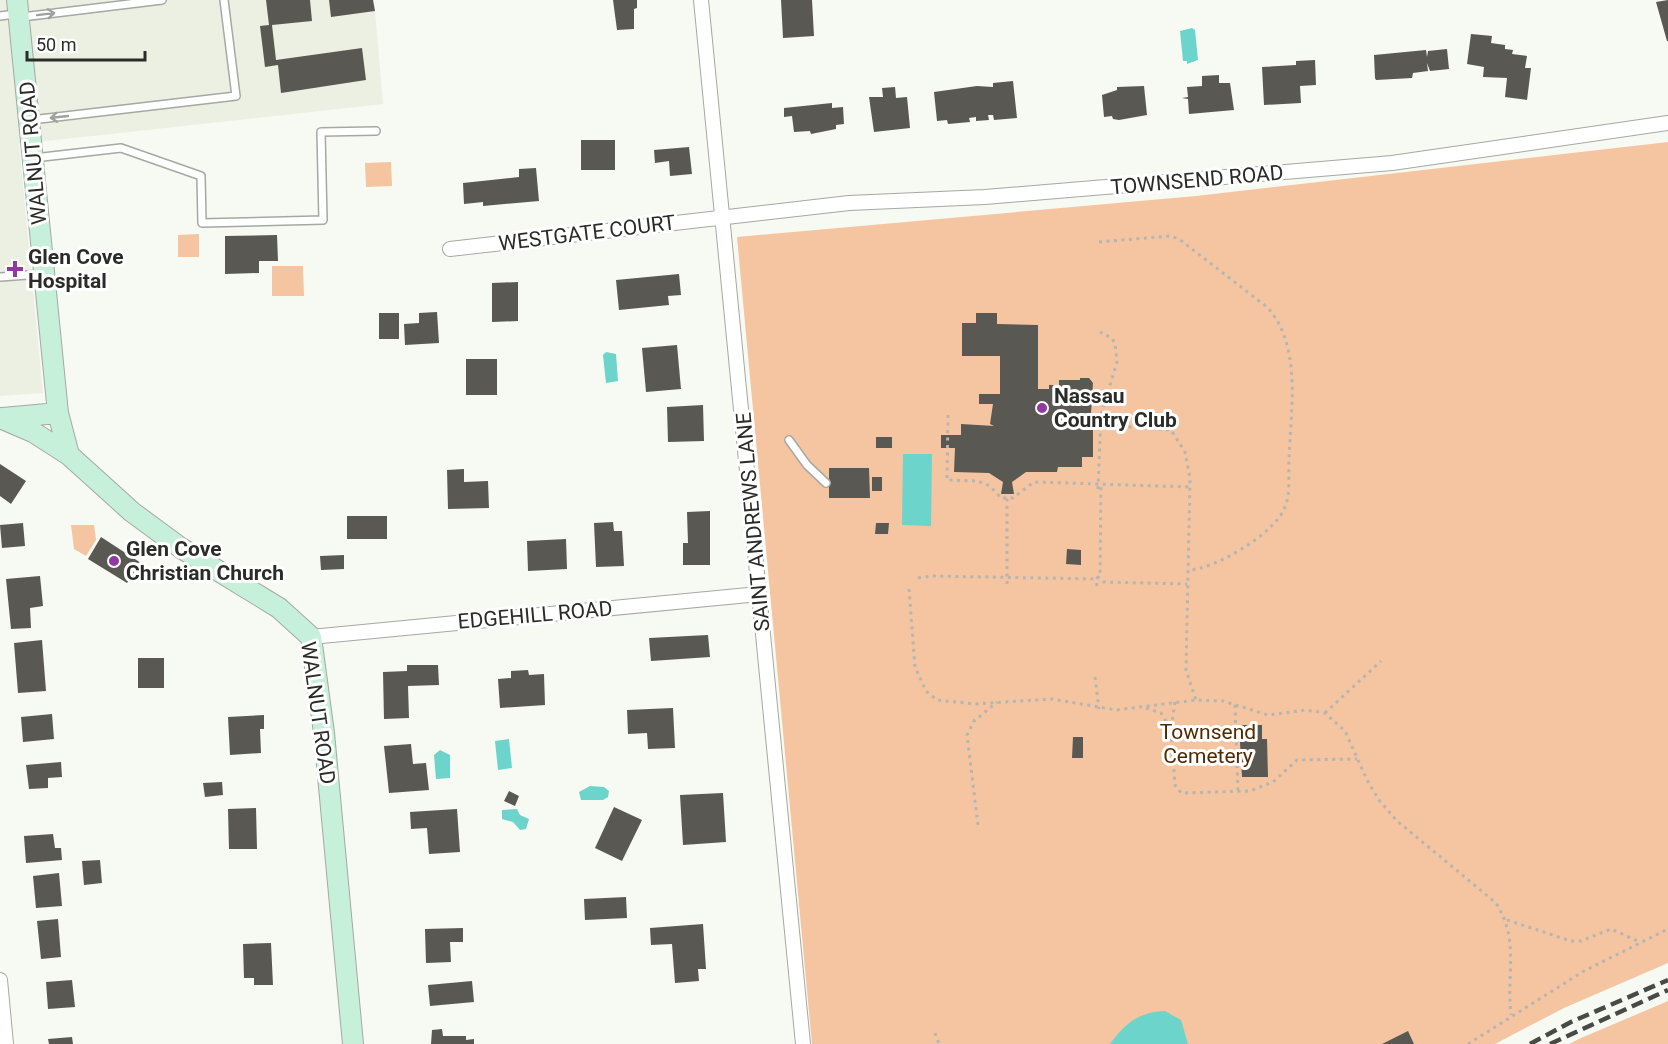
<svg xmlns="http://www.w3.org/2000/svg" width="1668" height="1044" font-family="Roboto,sans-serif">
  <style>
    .built { fill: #ebf0e2 }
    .green { fill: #f5c5a1 }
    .water { fill: #6cd4ca }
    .building { fill: #5a5852 }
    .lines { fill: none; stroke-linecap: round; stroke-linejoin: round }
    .lane-casing { stroke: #a6a8a2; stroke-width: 10 }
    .street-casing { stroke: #a6a8a2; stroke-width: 16 }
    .secondary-casing { stroke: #a6a8a2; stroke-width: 22 }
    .path { stroke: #b5b6b1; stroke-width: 3; stroke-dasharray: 3 4.5; stroke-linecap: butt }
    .lane { stroke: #fff; stroke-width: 7 }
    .street { stroke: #fff; stroke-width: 14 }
    .secondary { stroke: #c6f0d9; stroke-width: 20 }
    .rail { stroke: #494a47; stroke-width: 4.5; stroke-dasharray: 12 6; stroke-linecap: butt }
    .oneway { stroke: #a0a09f }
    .poi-dot { fill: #9138a3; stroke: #fff; stroke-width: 2 }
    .labels { text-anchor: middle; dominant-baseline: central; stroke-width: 6; stroke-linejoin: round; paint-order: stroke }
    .street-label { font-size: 21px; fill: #2b2c29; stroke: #fff }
    .poi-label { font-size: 21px; font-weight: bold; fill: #2b2c29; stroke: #fff; text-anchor: start }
    .park-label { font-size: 21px; fill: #512902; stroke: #fff }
  </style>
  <rect width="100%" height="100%" fill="#f7f9f3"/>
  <path class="built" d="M0,0H374L383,104L19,144L43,393L0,396Z"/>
  <path class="green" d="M1668,142V963L1564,1008L1495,1044H812L737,237L1196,196Z
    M391,162L392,186L366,187L365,163Z
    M199,234V257H178V235Z
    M272,266H303L304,296H272Z
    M71,525H94L96,540L86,556L74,549Z
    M1668,1001V1044H1569L1581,1038Z"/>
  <path class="water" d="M1192,28L1195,30L1198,60L1187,64V61H1183L1180,31Z
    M606,352L616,354L618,381L606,383L603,355Z
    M903,454H932L931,526L902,525Z
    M509,739L512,768L498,770L495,741Z
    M440,750L450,755V778L436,779L434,755Z
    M590,786L604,787L609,791L608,797L603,800H581L579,792Z
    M517,809L520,815L529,819L526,829L520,830L513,822L502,819V810Z
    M1165,1011L1181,1020L1188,1044H1110C1125,1023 1139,1012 1165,1011Z"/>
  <path class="building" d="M266,0H310L312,21L272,25L276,60L362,48L366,80L281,93L278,65L265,67L260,26L269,25Z
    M329,0H373L375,11L331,17Z
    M613,0H637V8L634,9V29L617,30Z
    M781,0H812L814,36L783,38Z
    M1668,0V41H1667L1656,2Z
    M1471,34L1492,36L1491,43L1505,45V49L1513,50L1512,54L1527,56L1525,68H1531L1527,100L1505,97L1507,78L1483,77L1484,67L1467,64Z
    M1447,49L1449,69L1430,71L1427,63L1428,71L1413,73L1412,78L1376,80L1375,78L1374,55L1426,50L1427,57L1428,51Z
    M1315,60L1316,85L1300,86L1301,103L1264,105L1262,67L1296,65V61Z
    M1219,75V83H1230L1234,110L1189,114L1188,99L1182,98L1188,97L1187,87L1202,86V76Z
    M1013,81L1017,118L994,120L993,115H988L989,120L976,121V117L969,118L970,122L948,124L947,120L937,121L934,92L977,86L993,87V83Z
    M1144,86L1147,115L1119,120L1113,119L1112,116L1104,117L1102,95L1117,90V87Z
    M895,87L896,98L907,97L910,128L874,132L869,97H883L882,88Z
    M832,103V108L843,107L844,124L836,125V129L811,134L810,131L794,132L792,116L784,117V108Z
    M581,140H615V170H581Z
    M689,147L692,174L670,176L669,161L655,163L654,150Z
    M536,168L539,201L483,206V202L464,204L463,183L519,177V169Z
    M277,235L278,261H259V273L225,274V236Z
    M679,274L681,295L668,296L669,305L619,310L616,280Z
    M518,282V321L492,322V283Z
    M437,312L439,343L405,345L404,324L419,323V313Z
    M379,313H399V339H379Z
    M976,313H997V324L1038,325V389H1049V385H1058L1059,389V380H1080V378H1089L1093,383L1091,413L1082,417V429H1093V457H1082V467H1058L1057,472H1026L1012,482L1014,494H1001L1003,482L989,473L954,472L955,448H941V435H961V424L994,426L990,424L993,404H979V394H1000V356H962V323H976Z
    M677,345L681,389L646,392L642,348Z
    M466,359H497V395H466Z
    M703,405L704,441L668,442L667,407Z
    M876,437H892V448H876Z
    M0,464L26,481L11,504L0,496Z
    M829,468H869L870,498H829Z
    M464,469V482L488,481L489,508L448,509L447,470Z
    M872,477H882V491H872Z
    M710,511V565H683V543H688L687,512Z
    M347,516H387V539H347Z
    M613,522L614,531H622L624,566L596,567L594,523Z
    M23,523L25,546L2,548L0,525Z
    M876,523H889L888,534H875Z
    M101,537L141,563L127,583L88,559Z
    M566,539L567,569L528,571L527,541Z
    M1067,549L1081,550V565L1066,564Z
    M344,555V569L321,570L320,556Z
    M40,576L43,606L30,608L31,628L11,629L6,579Z
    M708,635L710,657L651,661L649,638Z
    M42,640L46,691L18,693L14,643Z
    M138,658H164V688H138Z
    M407,665H438L439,685L408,686L409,718L384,719L383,672L407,671Z
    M528,670L529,675L544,674L545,705L500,708L498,679L511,678V671Z
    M673,708L675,748L648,749L647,733L628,734L627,710Z
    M52,714L54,739L23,742L21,717Z
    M264,715V729H260L261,753L230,755L228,717Z
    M1239,725H1262V739H1267L1268,777H1242Z
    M1073,737H1083V758H1072Z
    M411,744L413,764L426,763L429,790L389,793L384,746Z
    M61,762L62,777L48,778V788L29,789L26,765Z
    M222,782L223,795L205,797L203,783Z
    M509,791L519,796L515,806L504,801Z
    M723,793L726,842L683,845L680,795Z
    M614,807L642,820L622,861L595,848Z
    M256,808L257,849H229L228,809Z
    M457,809L460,852L429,854L427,828L411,829L410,812Z
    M53,834L55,848H61L62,860L26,863L24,836Z
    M100,860L102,883L84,885L82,861Z
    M59,873L62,906L36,908L33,876Z
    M626,897L627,918L585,920L584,899Z
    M58,919L61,957L41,959L37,921Z
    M703,924L706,969H698L699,981L675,983L672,944L651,945L650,928Z
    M463,928V942H450L451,962L426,963L425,929Z
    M271,943L273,985H254V978H244L243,944Z
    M72,980L75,1007L48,1009L46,982Z
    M472,981L474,1002L430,1006L428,985Z
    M442,1029L443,1036H466V1040L474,1039V1044H431L432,1030Z
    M1408,1031L1414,1044H1382Z
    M72,1037L73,1044H49L48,1039Z"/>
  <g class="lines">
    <g class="lane-casing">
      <path id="lane" d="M0,16L15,14
        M22,17L162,0
        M31,120L236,96L224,0
        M34,158L121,148L201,176L202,223L323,220L321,132L376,131
        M0,277L42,274
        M789,440L807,465L826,483"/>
    </g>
    <g class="street-casing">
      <path id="street" d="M701,0L803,1044
        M450,249L849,203L985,197L1392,163L1668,123
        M311,637L759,594
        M0,980L6,1044"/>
    </g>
    <g class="secondary-casing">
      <path id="secondary" d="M17,0L58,413L69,455L132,512L181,548L279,608L311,637L324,733L353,1044
        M0,418L33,432L69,455
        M3,418L58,413"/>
    </g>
    <path class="path" d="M1099,242L1170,236L1179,239L1267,307C1302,345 1291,409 1289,457C1288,473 1291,493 1285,507C1276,533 1214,570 1188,570
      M948,415L947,480L978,481L990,486L1001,498H1013L1034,482L1190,487
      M1101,415L1128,427L1171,430L1185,452L1190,478L1186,670L1196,700
      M1098,489L1101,415L1117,362L1115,344L1112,338L1100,332
      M918,578L931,576L1096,579L1098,577L1104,582L1187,584
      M1007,584V494
      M1097,586L1096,579L1100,575L1101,485
      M909,589L915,667L926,691L937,700L974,704L1052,699L1116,710L1196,700L1223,701L1268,715L1306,710L1325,713L1345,731L1367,780L1379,800L1396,820L1496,903C1520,941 1506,973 1511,1015
      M1095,677L1099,709
      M1175,702L1171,730L1175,785L1181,793L1250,791L1273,782L1297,760L1357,759
      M1235,705L1238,792
      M1146,708L1161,713L1171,729
      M1325,713L1381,661
      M978,825L967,735L974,721L997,702
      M1507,920L1571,941H1581L1611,929L1640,942
      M935,1033L939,1044
      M1468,1044L1584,971L1668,929"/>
    <use href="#lane" class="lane"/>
    <use href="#street" class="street"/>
    <use href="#secondary" class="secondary"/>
    <path class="rail" d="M1530,1044L1571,1022L1668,980
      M1550,1044L1668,990"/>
  </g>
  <defs><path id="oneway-shaft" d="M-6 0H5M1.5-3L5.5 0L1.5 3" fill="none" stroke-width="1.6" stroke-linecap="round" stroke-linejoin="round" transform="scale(1.5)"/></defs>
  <g class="oneway">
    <use href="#oneway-shaft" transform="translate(46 14) rotate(-7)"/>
    <use href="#oneway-shaft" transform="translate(59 117) rotate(174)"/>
  </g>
  <g class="poi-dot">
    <path d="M12 260h6v6h6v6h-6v6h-6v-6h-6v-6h6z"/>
    <circle cx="1042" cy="408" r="6"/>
    <circle cx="114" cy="561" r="6"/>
  </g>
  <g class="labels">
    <g class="street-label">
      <text transform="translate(33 153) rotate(-95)">WALNUT ROAD</text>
      <text transform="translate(1197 180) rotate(-5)">TOWNSEND ROAD</text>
      <text transform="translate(587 233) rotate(-7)">WESTGATE COURT</text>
      <text transform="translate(753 522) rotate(-95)">SAINT ANDREWS LANE</text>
      <text transform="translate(535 615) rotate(-5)">EDGEHILL ROAD</text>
      <text transform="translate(318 713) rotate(82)">WALNUT ROAD</text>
    </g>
    <g class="poi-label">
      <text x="28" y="257">Glen Cove<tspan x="28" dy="24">Hospital</tspan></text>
      <text x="1054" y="396">Nassau<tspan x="1054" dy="24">Country Club</tspan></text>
      <text x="126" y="549">Glen Cove<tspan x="126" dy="24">Christian Church</tspan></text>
    </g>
    <g class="park-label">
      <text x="1208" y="732">Townsend<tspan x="1208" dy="24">Cemetery</tspan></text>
    </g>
  </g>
  <path d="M27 51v9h118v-9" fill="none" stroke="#2b2c29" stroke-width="3"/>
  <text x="36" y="51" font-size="18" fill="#2b2c29" stroke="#ffffff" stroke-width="4.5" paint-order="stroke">50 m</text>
</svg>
